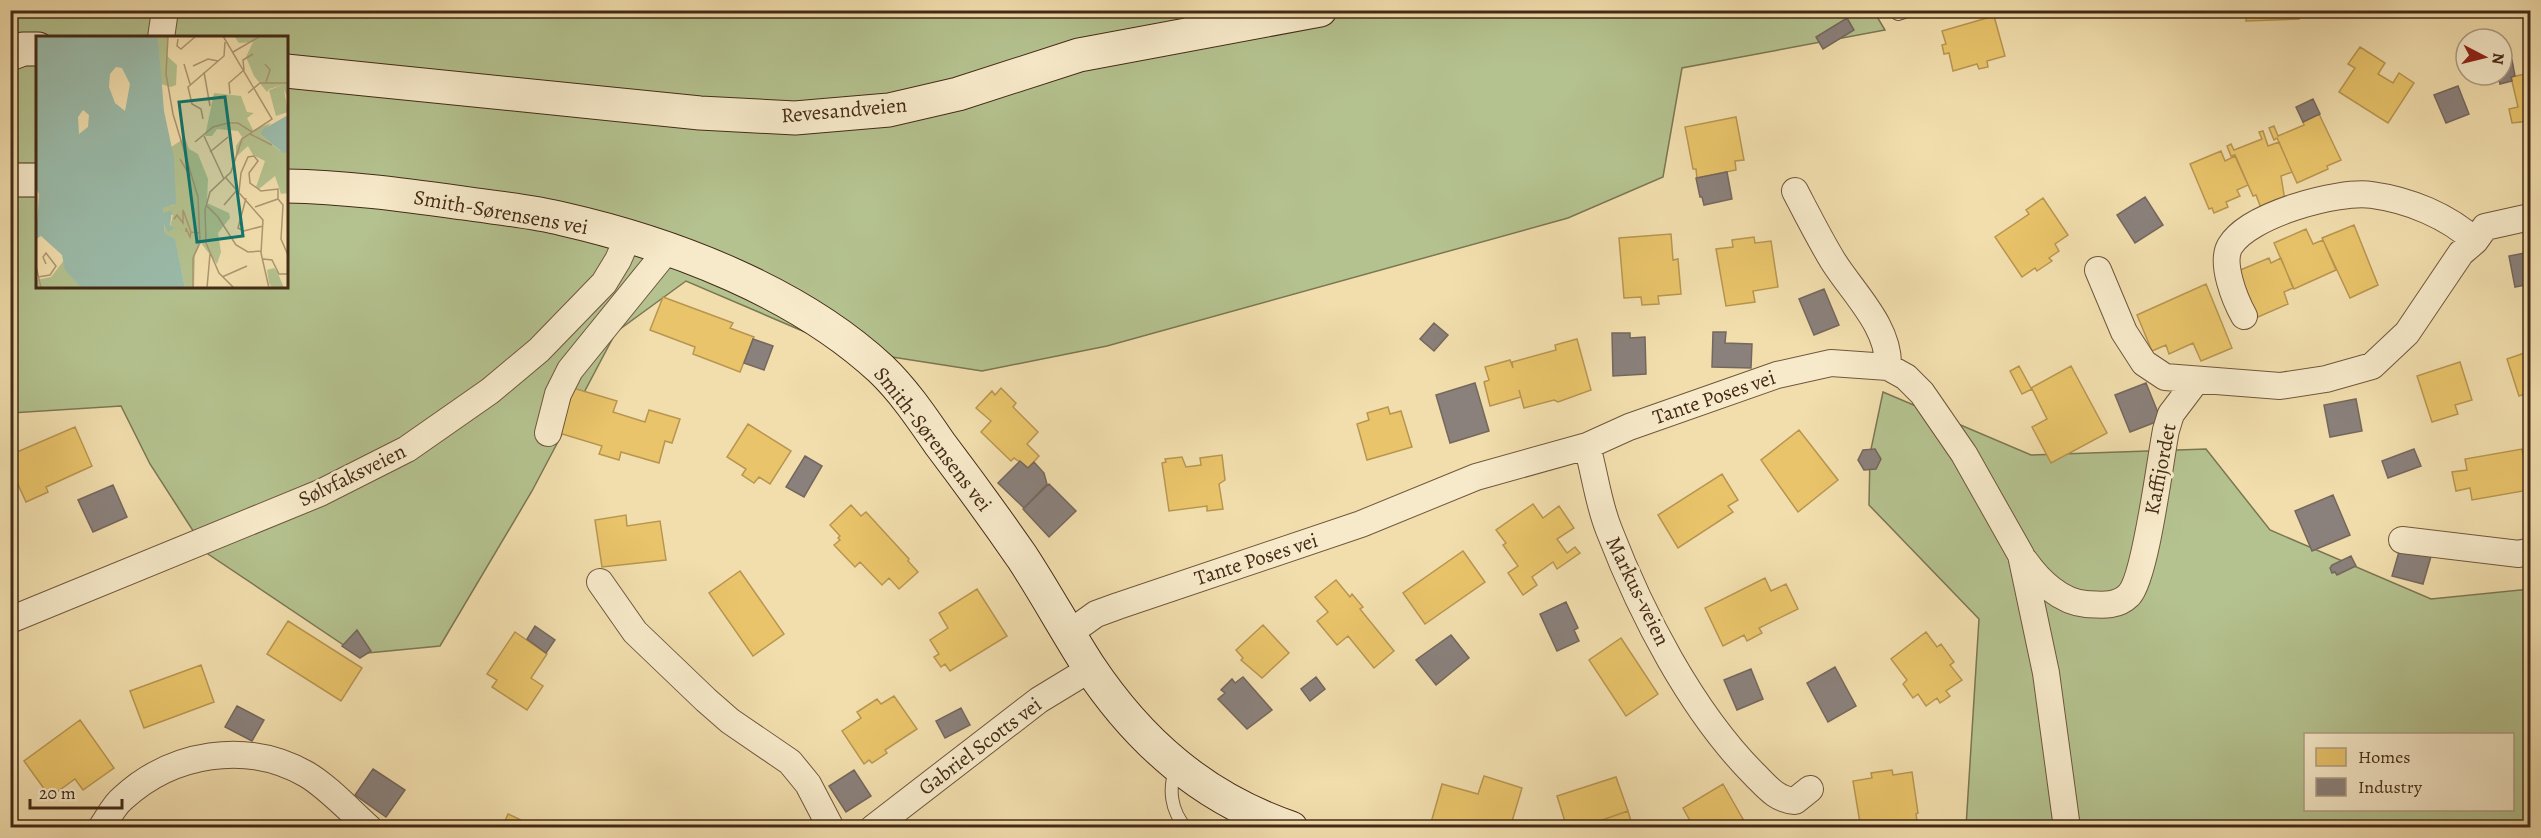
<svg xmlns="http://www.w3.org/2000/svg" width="2541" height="838" font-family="Alegreya,serif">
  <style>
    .green { fill: #b4c28f; stroke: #7c7652; stroke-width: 1.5; fill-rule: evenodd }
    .homes { fill: #e9c46a; stroke: #b89651; stroke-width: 1.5 }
    .industry { fill: #8a817c; stroke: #75675d; stroke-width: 1.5 }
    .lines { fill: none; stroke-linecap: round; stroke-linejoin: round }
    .lane-casing { stroke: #70573c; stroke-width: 14 }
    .street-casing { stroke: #70573c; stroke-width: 28 }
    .secondary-casing { stroke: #442a16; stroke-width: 35 }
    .lane { stroke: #f7eaca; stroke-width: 12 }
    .street { stroke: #f7eaca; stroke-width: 26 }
    .secondary { stroke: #f7eaca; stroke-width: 33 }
    .labels { text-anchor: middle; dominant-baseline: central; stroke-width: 6; stroke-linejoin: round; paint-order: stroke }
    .street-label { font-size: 21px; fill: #442a16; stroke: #f7eaca }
    .inset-river { fill: none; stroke: #9bbcab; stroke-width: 3 }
    .inset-road { fill: none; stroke: #ac9671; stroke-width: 1.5 }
    .view { fill: #0f766e; fill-opacity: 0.15; stroke: #0f766e; stroke-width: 3 }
    .inset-edge { fill: none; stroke: #442a16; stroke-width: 3 }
  </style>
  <rect width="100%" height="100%" fill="#f2dead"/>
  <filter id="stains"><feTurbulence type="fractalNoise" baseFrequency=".00333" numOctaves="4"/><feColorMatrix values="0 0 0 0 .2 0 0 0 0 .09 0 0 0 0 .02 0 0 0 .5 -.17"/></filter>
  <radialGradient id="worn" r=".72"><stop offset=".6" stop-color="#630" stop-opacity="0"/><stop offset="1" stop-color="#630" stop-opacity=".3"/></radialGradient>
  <path class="green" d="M1873,10L1885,30L1682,68L1663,177L1568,218L1107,346L982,371L847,350L686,281L616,332L532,491L440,646L357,654L208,554L150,464L121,406L11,413V11ZM38,38H286V286H38Z
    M1883,392L2031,455L2206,449L2270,530L2431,599L2530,589V827H1966L1979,619L1869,505L1870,454ZM2306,734H2512V810H2306Z"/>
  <path class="homes" d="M272,10H367V18Z
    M2246,10H2298L2299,19L2246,21Z
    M1994,16L2005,56L1987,61L1988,67L1979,69L1977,64L1953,71L1949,53L1944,54L1942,45L1946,44L1942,31Z
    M2360,47L2385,63L2378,74L2393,83L2399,73L2414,83L2388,123L2339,92L2355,68L2348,64Z
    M2530,73V121L2512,123L2509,109L2518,107L2511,77Z
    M2319,114L2341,160L2327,166L2328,169L2297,183L2277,138L2274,140L2269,128L2274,126L2278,136L2304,125L2303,122Z
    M1736,117L1744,160L1735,161L1736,170L1697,178L1696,169H1693L1685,127Z
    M2263,131L2268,146L2279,142L2292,172L2281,176L2285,201L2261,208L2256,195L2253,196L2235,155L2231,156L2227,146L2231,144L2234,150L2262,139L2259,132Z
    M2221,151L2225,161L2235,156L2248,185L2237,190L2240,196L2226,202L2228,207L2214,213L2212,208L2209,209L2190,164Z
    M2043,198L2068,235L2055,244L2059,251L2049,258L2052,261L2037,271L2035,268L2022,277L1995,237L2029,214L2026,210Z
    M2354,225L2378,285L2350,298L2322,238Z
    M2306,229L2313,244L2323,240L2336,270L2294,289L2274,243Z
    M1671,234L1673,260L1678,259L1681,294L1658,296L1659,304L1642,305L1641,297L1624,298L1619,238Z
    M1754,237L1755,243L1771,241L1778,287L1753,291L1755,302L1726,306L1716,249L1733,247L1732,240Z
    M2269,258L2271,263L2281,258L2293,288L2284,292L2288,304L2258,317L2238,271Z
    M2206,284L2232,348L2201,361L2193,343L2169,354L2166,345L2152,351L2137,315Z
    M663,297L733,323L730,328L754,337L740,372L693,354L695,347L650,330Z
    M1577,339L1591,390L1558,402L1554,400L1524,408L1519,390L1521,397L1490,406L1484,382L1489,380L1485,367L1510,360L1513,368L1512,362L1556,350L1555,345Z
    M2530,351V392L2519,396L2507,359Z
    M2460,362L2472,400L2455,405L2458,414L2432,422L2417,376Z
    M2019,366L2031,388L2071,366L2107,433L2051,463L2032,427L2047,419L2032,389L2022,394L2010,371Z
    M573,388L617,401L613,412L645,422L649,410L680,419L672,443L665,441L659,463L621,452L619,460L599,454L602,446L559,433Z
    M1001,388L1016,403L1013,407L1038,432L1027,444L1039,456L1028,468L1014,458L1011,461L981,432L991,421L976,408L992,391L995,395Z
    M1388,407L1390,414L1401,411L1412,447L1367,460L1357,424L1369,420L1367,413Z
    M748,424L791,451L770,484L759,477L754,483L742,475L746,469L727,457Z
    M75,427L92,466L46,487L48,492L26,502L10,467V455Z
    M1799,430L1838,480L1798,512L1761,460Z
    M2522,449L2529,490L2472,500L2470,488L2456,491L2452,472L2467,470L2465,459Z
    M1222,455L1225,480L1219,484L1223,509L1207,511V506L1169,511L1162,463L1166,462L1165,459L1182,457L1186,467L1201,465L1200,458Z
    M1722,474L1738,500L1728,506L1733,512L1678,548L1658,515Z
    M1533,504L1543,518L1559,506L1574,528L1557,539L1567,553L1575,547L1580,553L1557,569L1553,562L1532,577L1537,585L1523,595L1508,573L1518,566L1503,545L1506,543L1496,530Z
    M851,505L861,516L866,512L909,559L908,561L918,572L899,589L889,578L882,585L860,562L855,567L834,545L840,540L838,538L840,536L830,525Z
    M626,515L627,526L660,521L666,560L602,567L595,520Z
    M1463,551L1485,582L1425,624L1403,593Z
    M740,571L784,634L753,656L709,593Z
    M1765,578L1771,591L1786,584L1798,609L1759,628L1762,633L1747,641L1744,635L1723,646L1705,608Z
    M1336,580L1350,597L1352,594L1363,607L1360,609L1394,651L1374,668L1348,636L1337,645L1317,621L1328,612L1315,597Z
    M977,589L1007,636L950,671L945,664L941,667L934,657L939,654L930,640L948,628L939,613Z
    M288,621L362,668L341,701L267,654Z
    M1263,625L1289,653L1262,678L1241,660L1243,658L1236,650Z
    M515,632L547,654L531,678L543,686L527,710L492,687L497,680L487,674Z
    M1926,632L1937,647L1941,644L1954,662L1950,665L1962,680L1946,691L1950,696L1940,703L1937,698L1926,706L1918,694L1913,698L1903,684L1907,680L1891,659Z
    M1621,638L1658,694L1626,716L1589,660Z
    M201,665L214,702L144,728L130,691Z
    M894,696L917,729L885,750L887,753L872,763L869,760L864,764L842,731L861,718L857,712L877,699L881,704Z
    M80,720L114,768L83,790L75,779L50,797L24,761Z
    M1892,770L1893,775L1912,772L1918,813L1916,814L1918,828H1875L1874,821L1860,823L1853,781L1872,778L1871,773Z
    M1484,776L1522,788L1510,828L1491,824L1489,828L1430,826L1442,784L1478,794Z
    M1616,777L1628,811L1579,828H1567L1557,796Z
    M1723,784L1748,828H1694L1683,808Z
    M1628,811L1633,828H1579Z
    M508,814L538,828H502Z"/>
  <path class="industry" d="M1847,18L1854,30L1823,49L1816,37Z
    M2512,60L2515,76L2511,77L2512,81L2500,84L2498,75H2502V62Z
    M2458,86L2469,114L2446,123L2434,95Z
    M2313,99L2320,114L2303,122L2296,107Z
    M1727,172L1732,199L1704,205L1702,197H1700L1696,178Z
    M2145,197L2163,225L2135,243L2117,215Z
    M2530,252V284L2515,287L2509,256Z
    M1824,289L1839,325L1814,335L1799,299Z
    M1434,323L1448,335L1434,351L1420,339Z
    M1713,332H1726L1725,343L1752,344L1751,368L1712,367Z
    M1612,333H1630V338L1645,337L1646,374L1613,376Z
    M753,339L773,346L764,370L744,363Z
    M1475,383L1489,431L1450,443L1436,395Z
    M2146,383L2161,420L2130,432L2115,395Z
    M2356,399L2362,431L2330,437L2324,405Z
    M1875,449L1881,459L1876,469L1864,470L1858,460L1863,450Z
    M2414,449L2421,466L2388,478L2382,461Z
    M805,456L822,466L804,497L786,487Z
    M1020,461L1028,468L1034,462L1044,473L1047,484L1024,508L998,483Z
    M1049,484L1076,511L1049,537L1023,509Z
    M113,485L127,517L93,532L78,500Z
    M2333,495L2350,535L2312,551L2295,511Z
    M2401,545L2432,553L2423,584L2392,576Z
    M2351,556L2356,566L2337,575L2335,572L2332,573L2330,568L2332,565Z
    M1566,602L1578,628L1574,630L1579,641L1557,651L1540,614Z
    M535,626L555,640L546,653L527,639Z
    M357,630L371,651L360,658L342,646Z
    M1451,635L1469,658L1436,685L1416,660Z
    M1835,667L1856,706L1828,722L1807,683Z
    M1751,669L1763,699L1737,710L1724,680Z
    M1243,677L1272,710L1247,729L1218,699L1225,693L1221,690L1232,679L1235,683Z
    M1316,677L1325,689L1310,701L1301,689Z
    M237,706L264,720L252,741L225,727Z
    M961,708L970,725L945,738L936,721Z
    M373,769L405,790L386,817L355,795Z
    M854,770L871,796L846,812L829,786Z"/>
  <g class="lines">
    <g class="lane-casing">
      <path id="lane" d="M1898,14L1910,10
        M1176,768C1168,789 1171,811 1186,828"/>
    </g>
    <g class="street-casing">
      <path id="street" d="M1197,10L1198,32
        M161,38L165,10
        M1795,191C1807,214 1819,238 1833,261C1853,293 1890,327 1888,367
        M2098,270L2124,332L2144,363L2165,377L2280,386L2326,379L2372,366L2407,333L2461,253L2475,241L2485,227L2530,217
        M2244,316C2235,300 2220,263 2230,246C2248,215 2338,190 2372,195C2409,200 2448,216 2475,241
        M548,433L558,394L570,370L668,249
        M1587,446C1595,474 1598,503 1609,530C1641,613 1691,711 1755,775C1767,787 1777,800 1795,801L1810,789
        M2402,540L2519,554L2530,551
        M2025,561C2039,581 2061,602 2086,604C2102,605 2117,607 2129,595C2146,577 2160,460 2166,430L2171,414L2196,381
        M600,582L635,632L706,700L730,721L790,762L808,784L831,828
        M10,620L320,493L407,449L490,391L539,350L604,283L618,260L628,237
        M1068,634L1096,614L1118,606L1361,524L1476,477L1587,446L1629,427L1777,375L1831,363L1888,367L1906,377L1922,393L1964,454L2021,555L2046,673L2067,828
        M101,828C108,818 114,805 123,798C172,753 246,740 306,774C327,786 350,811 369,828
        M873,828L1039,700L1090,669"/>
    </g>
    <g class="secondary-casing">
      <path id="secondary" d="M10,54L23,49H38
        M286,71L700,113L795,118L889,110L958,94L1079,55L1320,10
        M10,180H38
        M286,186C346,187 404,195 463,203C496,208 531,211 563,219C673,244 798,292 881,369C904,391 922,418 940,444C968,481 995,518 1022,557C1045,592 1065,629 1088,665C1139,742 1203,798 1291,828"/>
    </g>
    <use href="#lane" class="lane"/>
    <use href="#street" class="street"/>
    <use href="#secondary" class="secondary"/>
  </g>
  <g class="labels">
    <g class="street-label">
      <text transform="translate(844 110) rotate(-5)">Revesandveien</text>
      <text transform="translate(501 212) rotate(10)">Smith-Sørensens vei</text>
      <text transform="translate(1714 397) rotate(-19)">Tante Poses vei</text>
      <text transform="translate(933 439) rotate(52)">Smith-Sørensens vei</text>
      <text transform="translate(2160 469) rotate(-79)">Kaffijordet</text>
      <text transform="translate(352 475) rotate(-26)">Sølvfaksveien</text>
      <text transform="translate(1256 559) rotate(-18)">Tante Poses vei</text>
      <text transform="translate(1638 591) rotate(64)">Markus-veien</text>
      <text transform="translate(980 746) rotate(-37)">Gabriel Scotts vei</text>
    </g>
  </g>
  <g transform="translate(36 36)">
    <rect width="252" height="252" fill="#f2dead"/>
    <path d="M122,0H131V20L141,29L140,49L135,51L125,48ZM198,0H252V62L248,54L252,76L240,80L233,54L247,49L233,53L231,56L218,40L210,21L217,6L203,7ZM178,57L205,60L211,76L218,77L211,82L217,94L235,87L225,99L244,115L252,116V157L245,158L239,140L223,153L220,151L229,125L217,119L212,110L200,121V110L206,101L202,95L181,93L176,100H169ZM149,102L153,113L162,118L172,143L171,167L193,177L194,182L182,197L185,216L181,228L165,207L159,219L158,252H149L139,205L129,199L128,187L134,191L137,179L127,177V171L138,169L135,111ZM29,223L33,238L45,252H0V244L15,241ZM238,232L241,235L248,252H236L233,247L231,234Z" fill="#b4c28f"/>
    <path d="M0,0H122L128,75L138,122L140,168L127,172V177L136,174L134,190L139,192L132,196L128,188L129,198L139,203L149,252H45L29,234L26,219L5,200L0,203L3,158L0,152ZM80,31L86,32L94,48L89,75L79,67L73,51L74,38ZM47,74L53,79L52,91L43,98L42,81ZM252,79V116L247,117L225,99L226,94Z" fill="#9bbcab" fill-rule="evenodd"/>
    <path class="inset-river" d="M0,17L18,60L78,252"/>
    <path class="inset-road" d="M132,0L130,38L137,78L162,161L164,206L157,222V252M142,3L141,10L145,13L160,0M197,16L223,1M148,28L154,48M229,28L234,34L230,46M157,30L172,23L182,25M168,36L174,70M212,57L224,47H252M194,58L193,47L208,34L207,24L217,18M167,83L165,73L156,68L152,51L188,20L189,6M214,98L236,109M168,100L188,143M159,106L177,91L192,87H202L216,96M174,116L192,101M144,123L154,140M190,142L227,184L225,217L233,252M203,156L205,137L212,121L218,120L222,125L213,137L214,147L225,155L242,153V163M210,162L202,192L208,195L227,190M188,169L201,154M171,170L182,181L200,209L212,216L225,215M219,171L242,163L247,169L245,203L252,219M138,183L141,179L147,187V174L155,196L163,197M150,196V192L154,201L155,196M164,206H170L169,174L174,156L195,136L206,103L236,83L187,0M170,207L183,237L198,252M227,223L236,224L243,238H252M0,230L5,252M2,241L14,239L20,230L10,217L7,221L10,228M186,241L211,230M171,252L174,218"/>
    <path class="view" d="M189,61L207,200L161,206L143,66Z"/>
    <rect width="252" height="252" class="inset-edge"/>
  </g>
  <rect width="2541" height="838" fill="none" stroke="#f2dead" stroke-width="36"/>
  <rect x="12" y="12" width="2517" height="814" fill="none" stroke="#442a16" stroke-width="3"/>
  <rect x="18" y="18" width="2505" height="802" fill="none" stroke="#442a16" stroke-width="1.5"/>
  <rect x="2304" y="733" width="210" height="78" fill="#f7eaca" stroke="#af9d82" stroke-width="1.5"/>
  <rect x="2316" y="748" width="30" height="18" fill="#e9c46a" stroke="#af9d82" stroke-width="1.5"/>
  <text x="2358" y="763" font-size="18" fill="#442a16">Homes</text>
  <rect x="2316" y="778" width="30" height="18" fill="#8a817c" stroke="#af9d82" stroke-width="1.5"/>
  <text x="2358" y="793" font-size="18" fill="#442a16">Industry</text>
  <g transform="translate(2484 57) rotate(97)"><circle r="28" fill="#f7eaca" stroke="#af9d82" stroke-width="1.5"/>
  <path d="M0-4.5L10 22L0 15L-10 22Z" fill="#8f2418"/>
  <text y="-9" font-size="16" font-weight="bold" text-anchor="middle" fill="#442a16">N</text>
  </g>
  <path d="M30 799v9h92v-9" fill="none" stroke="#442a16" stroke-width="3"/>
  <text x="39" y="799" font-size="18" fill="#442a16" stroke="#f7eaca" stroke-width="4.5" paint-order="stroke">20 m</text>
  <rect width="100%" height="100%" filter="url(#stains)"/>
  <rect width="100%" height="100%" fill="url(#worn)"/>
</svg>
